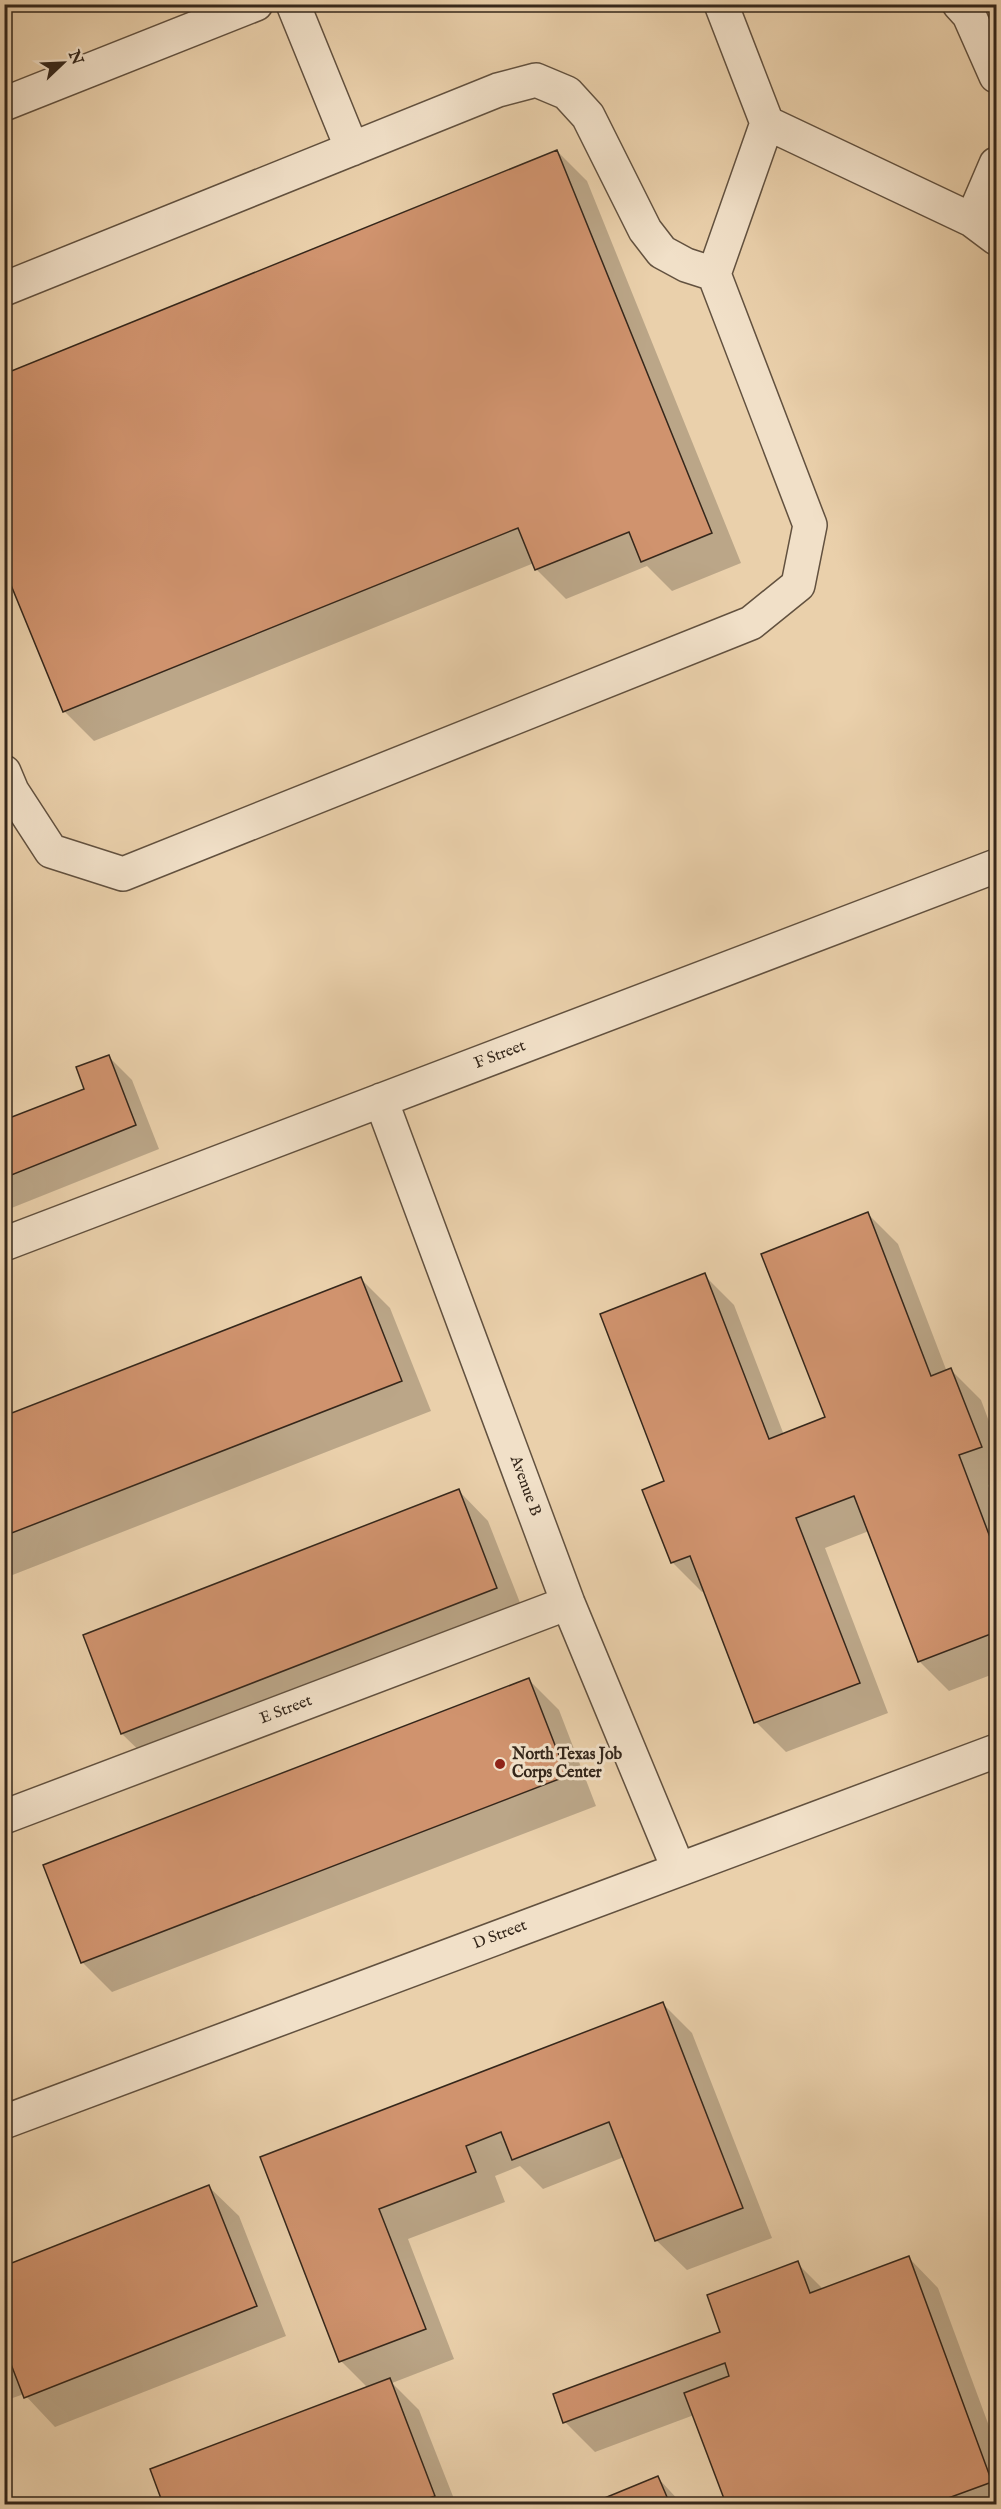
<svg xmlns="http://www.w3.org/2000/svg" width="1001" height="2509" font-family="'IM FELL English',serif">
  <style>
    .shadow { fill: #0003 }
    .building { fill: #d0936e; stroke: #35271b; stroke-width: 1.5 }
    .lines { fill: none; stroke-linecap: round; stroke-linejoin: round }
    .minor-casing { stroke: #62513f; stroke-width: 36 }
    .minor { stroke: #f1e0c8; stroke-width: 33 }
    .poi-dot { fill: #8f2418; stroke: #f1e0c8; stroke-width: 2 }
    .labels { text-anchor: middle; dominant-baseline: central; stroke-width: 6; stroke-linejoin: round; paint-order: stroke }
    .street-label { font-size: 16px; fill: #35271b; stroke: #f1e0c8 }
    .poi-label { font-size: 16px; font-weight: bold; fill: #35271b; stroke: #f1e0c8; text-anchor: start }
  </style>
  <rect width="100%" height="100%" fill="#ead0ab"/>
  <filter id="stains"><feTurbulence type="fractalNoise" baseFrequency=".00333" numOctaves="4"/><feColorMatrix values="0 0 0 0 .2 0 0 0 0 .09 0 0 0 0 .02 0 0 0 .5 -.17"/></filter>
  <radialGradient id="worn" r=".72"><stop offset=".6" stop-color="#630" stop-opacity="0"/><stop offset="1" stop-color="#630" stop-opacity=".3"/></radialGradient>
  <path class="shadow" d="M557,151L587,181L741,563L672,591L647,566L566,599L536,569L534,563L94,741L64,711Z
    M108,1056L132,1080L159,1149L9,1209L4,1205V1122L86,1090Z
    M868,1214L898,1244L947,1372L951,1370L981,1400L996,1440V1482L988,1485L996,1508V1673L949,1691L919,1661L869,1531L825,1548L888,1713L786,1752L756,1722L705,1591L702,1592L672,1562L666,1482L704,1275L734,1305L784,1435L827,1418Z
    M360,1278L390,1308L431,1411L10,1576L4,1570V1418Z
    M459,1491L488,1521L526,1618L152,1763L122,1734L85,1636Z
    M529,1680L559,1710L596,1806L112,1992L82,1962Z
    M662,2003L692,2033L772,2238L687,2270L657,2241L624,2157L543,2189L520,2166L495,2176L505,2202L408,2239L454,2359L392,2383L419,2410L456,2504H165L152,2470L368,2388L341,2361L262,2158Z
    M209,2187L239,2216L286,2336L55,2427L24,2394L4,2401V2267Z
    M909,2258L938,2288L996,2445V2504H727L694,2415L595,2452L565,2422L722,2333L797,2263L823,2289Z
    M658,2478L682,2504H594Z"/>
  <path class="building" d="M557,150L712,533L641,562L629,532L535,570L518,528L63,712L4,568V374Z
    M109,1055L136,1125L4,1178V1120L84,1089L76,1067Z
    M868,1212L931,1376L951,1368L982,1447L959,1455L996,1553V1632L918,1662L854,1496L796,1518L860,1683L754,1723L690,1556L671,1563L642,1490L664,1481L600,1314L705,1273L769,1439L825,1417L761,1254Z
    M361,1277L402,1381L4,1536V1416Z
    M459,1489L497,1588L121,1734L83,1635Z
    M529,1678L567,1776L81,1963L43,1865Z
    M663,2002L743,2208L655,2241L609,2122L512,2160L501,2132L466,2146L476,2172L379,2209L426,2329L339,2362L260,2157Z
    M209,2185L257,2306L24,2398L9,2359L4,2360V2266Z
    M909,2256L992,2482L932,2504H726L684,2393L729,2376L725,2363L563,2423L553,2394L720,2332L707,2295L798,2261L810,2293Z
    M390,2378L435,2496L411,2504H163L150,2469Z
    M658,2476L670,2504H590Z"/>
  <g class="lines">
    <g class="minor-casing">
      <path id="minor" d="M293,4L352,149
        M721,4L767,123
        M959,4L969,15L996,76
        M4,104L256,4
        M767,123L972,220L996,164
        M972,220L996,238
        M4,289L498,90L536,80L567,93L588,116L645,230L662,252L686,265L714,274L767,123
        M4,772L12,791L51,851L123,874L751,623L798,585L810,525L714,274
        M381,1100L568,1603L678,1868
        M4,1244L996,866
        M4,1817L568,1603
        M4,2122L996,1751"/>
    </g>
    <use href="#minor" class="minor"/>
  </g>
  <circle class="poi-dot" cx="500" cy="1764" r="6"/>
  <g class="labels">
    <g class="street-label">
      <text transform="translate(500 1055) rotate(-21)">F Street</text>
      <text transform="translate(525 1486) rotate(70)">Avenue B</text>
      <text transform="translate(286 1710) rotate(-21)">E Street</text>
      <text transform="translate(500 1935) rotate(-21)">D Street</text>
    </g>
    <g class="poi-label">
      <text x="512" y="1755">North Texas Job<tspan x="512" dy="18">Corps Center</tspan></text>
    </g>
  </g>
  <rect width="1001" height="2509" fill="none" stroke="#ead0ab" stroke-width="24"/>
  <rect x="6" y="6" width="989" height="2497" fill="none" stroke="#35271b" stroke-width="3"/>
  <rect x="12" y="12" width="977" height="2485" fill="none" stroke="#35271b" stroke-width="1.5"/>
  <g transform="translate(63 63) rotate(67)" stroke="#f1e0c8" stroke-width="4.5" paint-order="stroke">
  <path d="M0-4.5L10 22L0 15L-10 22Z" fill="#35271b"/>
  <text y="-9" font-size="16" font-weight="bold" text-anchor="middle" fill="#35271b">N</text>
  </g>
  <rect width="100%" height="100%" filter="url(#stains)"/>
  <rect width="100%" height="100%" fill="url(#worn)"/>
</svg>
